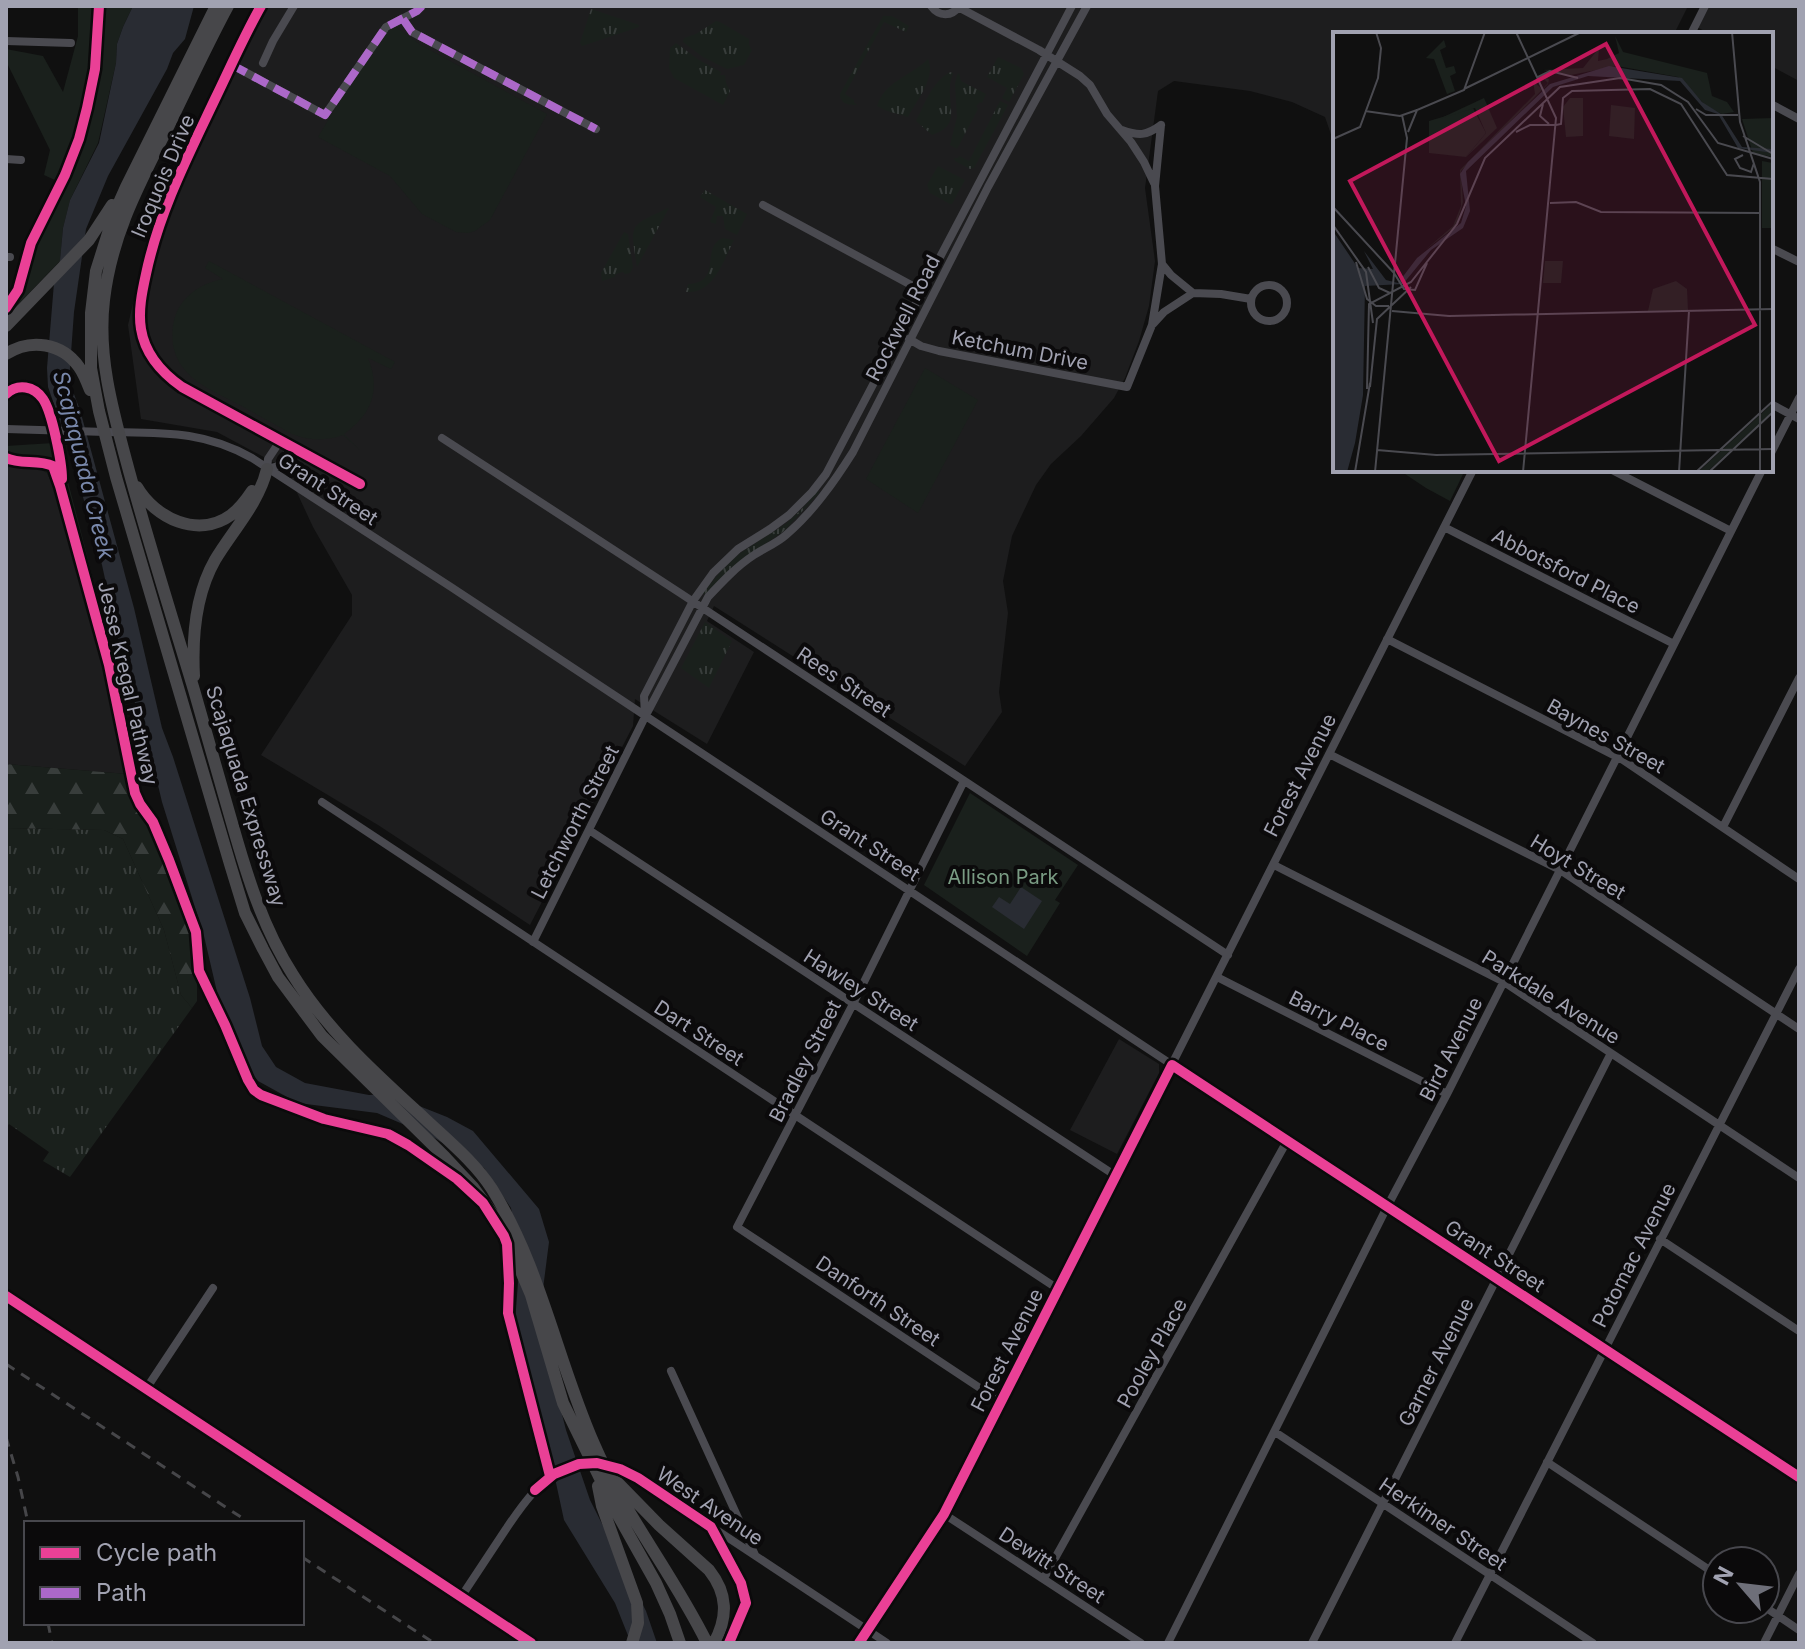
<svg xmlns="http://www.w3.org/2000/svg" width="1805" height="1649" font-family="Inter,sans-serif">
  <style>
    .built { fill: #1d1d1e }
    .grass { fill: url(#grass-tufts) }
    .forest { fill: url(#forest-firs) }
    .park { fill: #1a201c }
    .water { fill: #292c33 }
    .lines { fill: none; stroke-linecap: round; stroke-linejoin: round }
    .minor { stroke: #4a4a50; stroke-width: 8 }
    .major { stroke: #47474a; stroke-width: 11 }
    .highway { stroke: #47474a; stroke-width: 12 }
    .rail { stroke: #464649; stroke-width: 3; stroke-dasharray: 10 8; stroke-linecap: butt }
    .quiet { stroke: #ac68c9; stroke-width: 8; stroke-dasharray: 16 8; stroke-linecap: butt }
    .cycleway-casing { stroke: #0b0a0b; stroke-width: 15 }
    .cycleway { stroke: #ea4096; stroke-width: 10 }
    .labels { text-anchor: middle; dominant-baseline: central; stroke-width: 8; stroke-linejoin: round; paint-order: stroke }
    .street-label { font-size: 20px; fill: #a1a2b1; stroke: #0b0a0b }
    .park-label { font-size: 20px; fill: #799b83; stroke: #0b0a0b }
    .water-label { font-size: 22px; font-style: italic; fill: #7988ab; stroke: #0b0a0b }
    .inset-road { fill: none; stroke: #4a4a50; stroke-width: 2 }
    .view { fill: #c2185b; fill-opacity: 0.15; stroke: #c2185b; stroke-width: 4 }
    .inset-edge { fill: none; stroke: #a1a2b1; stroke-width: 4 }
  </style>
  <defs>
    <pattern id="grass-tufts" width="24" height="20" patternUnits="userSpaceOnUse" patternTransform="scale(2)"><rect width="24" height="20" fill="#1a201c"/><path d="M3 7l-1-3M5 7V3M7 7l1-3M15 17l-1-3M17 17v-4M19 17l1-3" fill="none" stroke="#383d3b"/></pattern>
    <pattern id="forest-firs" width="22" height="20" patternUnits="userSpaceOnUse" patternTransform="scale(2)"><rect width="22" height="20" fill="#1a201c"/><path d="M5 1l3.5 6h-7zM16 11l3.5 6h-7z" fill="#383d3b"/></pattern>
  </defs>
  <rect width="100%" height="100%" fill="#101010"/>
  <path class="built" d="M253,6H1688L1674,34H1335V146L1325,117L1292,102L1250,91L1174,81L1158,91L1145,188L1155,261L1149,306L1139,341L1125,378L1114,398L1081,436L1051,464L1036,485L1012,536L1003,581L1008,613L999,692L1002,712L965,766L714,606L707,621L754,652L707,744L635,699L633,726L530,925L378,825L261,755L352,615V595L313,527L286,469L217,432L141,419L128,325L154,214Z
    M1705,6H1799V81L1771,66V34H1710L1695,26Z
    M6,467L39,468L47,473L57,493L110,685L127,774L6,764Z
    M1119,1039L1159,1064V1073L1117,1154L1070,1130Z"/>
  <path class="grass" d="M591,9L639,25V27L582,46L580,43Z
    M883,16H892L909,26L906,32L884,22L845,94L854,100V102L857,105C849,105 840,104 840,94Z
    M716,21L720,22L749,39V45L752,50L744,65L727,69L703,57L683,42L684,38L696,34Z
    M676,43L699,60L721,72L720,75H725L726,83L730,91L723,105L674,78L669,68L670,48Z
    M998,57L1021,68L1024,74L1009,102L1002,98L1007,88L987,77Z
    M928,59C936,78 917,100 908,117L887,111L877,106C884,82 912,75 928,59Z
    M950,72L953,73C952,77 950,81 950,86C948,109 961,125 932,135L916,121C925,103 932,82 950,72Z
    M959,73L961,81L986,94L982,103L980,102L976,106L978,109L957,149L950,145L957,117L955,84L957,75Z
    M1000,101L1008,105L974,168L970,169L955,161L954,158H958L959,156L969,161Z
    M938,166L965,180L952,204H950L930,193L927,185Z
    M705,190L747,214L737,235L725,229L723,216H717L716,224L710,222L716,207L700,197Z
    M668,208H669L637,267C630,223 628,227 668,208Z
    M624,232L628,234L633,267L630,273L625,274L623,272L616,274L615,277L602,281L601,273Z
    M723,238L734,240C723,261 714,294 686,292L688,284C723,283 700,246 723,238Z
    M818,490L819,493L784,531L743,559L705,594H702L721,571L739,554L787,523L806,505Z
    M705,622L732,641L709,688L681,668Z
    M6,828L104,830L123,839L164,930L181,995L192,1008L70,1177L43,1161L49,1152L9,1124L6,1128Z"/>
  <path class="forest" d="M6,764L127,774L134,800L150,828L192,932L197,975V1001L192,1008L181,995L164,930L123,839L104,830L6,828Z"/>
  <path class="park" d="M78,6H133L123,27L117,44L116,63L98,143L70,200L63,228L60,261L6,317V300L16,286L32,230L57,181L44,175L50,150L6,61V49L43,56L63,92L78,36Z
    M396,27L421,45L547,114L490,220L475,231L468,233L456,232L422,214L390,176L318,137L343,95L387,31Z
    M209,261L395,362L391,369L368,358C381,390 372,414 344,434L360,450L343,435C326,441 309,441 292,434C274,424 256,414 238,404C211,390 179,378 173,345C172,334 172,324 176,314C184,294 203,283 223,279L205,268Z
    M925,368L978,400L918,513L866,479Z
    M19,381L31,384L46,397L116,667L144,805L159,824L189,897L201,933L204,972L245,1067L256,1085L263,1091L285,1101L328,1116L388,1131L409,1140L458,1176L512,1240L515,1279L512,1314L514,1328L550,1465L541,1469L534,1428L505,1316L504,1295L505,1254L498,1230L477,1201L422,1159L379,1135L326,1123L256,1095L249,1087L240,1071L216,1012L197,975L192,932L150,828L134,800L126,769L110,685L57,493L47,473L39,468L6,467V446L53,443L41,404L36,396L19,390L12,393L6,406V386Z
    M1399,470H1465L1450,501L1426,488Z
    M970,793L1078,865L1055,900L1060,903L1027,956L924,885Z
    M703,1528L719,1538L742,1577L748,1594L746,1605L731,1643H726C731,1630 739,1615 741,1600C743,1574 718,1547 703,1528Z"/>
  <path class="water" d="M133,6H194L185,39L173,53L167,69L108,176L86,229L74,312L69,381L80,410L134,608L162,728L173,757L250,998L262,1046L276,1067L305,1083L369,1095L389,1094L447,1117L473,1131L539,1209L549,1242L543,1289L552,1375L566,1430L590,1500L646,1611L657,1643H631L615,1603L564,1520L550,1455L515,1322L520,1257L511,1208L484,1168L433,1137L377,1113L298,1103L258,1081L246,1065L221,1009L204,936L162,802L153,764L124,666L102,565L69,447L48,387L47,368L54,283L60,260L63,228L70,200L99,143L116,63L117,44L123,27Z
    M1021,887L1042,901L1024,929L992,907L999,897L1010,904Z"/>
  <g class="lines">
    <path class="minor" d="M261,6C244,36 230,68 215,99C188,156 159,212 146,274C142,292 138,311 141,329C145,354 162,373 182,387L280,441L268,459L267,469
      M931,6C939,17 952,17 959,6
      M958,7L1039,50L1080,76L1090,85L1107,114L1131,142L1144,162L1154,183
      M403,19L412,32L596,129
      M1691,34L1705,6
      M6,41L71,43
      M263,63L273,41L294,6
      M232,65L325,115L386,27L417,11L422,6
      M1771,104L1799,119
      M1122,130C1139,136 1146,136 1161,125
      M6,159L21,160
      M763,205L924,292
      M1771,248L1799,262
      M6,257H10
      M1162,264L1171,275L1193,293L1221,294L1251,299
      M1251 303a18 18 0 1 1 36 0a18 18 0 1 1-36 0Z
      M1153,324L1164,312L1193,293
      M909,339L921,346L939,351L1127,387L1152,325L1162,264L1155,186L1161,125
      M1771,404L1799,419
      M6,429C39,430 73,431 106,432C161,433 203,430 252,458L451,587L1287,1141L1799,1477
      M442,438L680,593L1228,955
      M1771,453L1799,398
      M267,469L278,466L291,447
      M1612,470L1731,531
      M1444,527L1674,644
      M1387,639L1623,760L1799,879
      M645,716L644,696L693,601L713,573L738,549L770,529L789,515L812,492L826,474L1072,6
      M1329,754L1560,870L1799,1029
      M964,781L853,1004L737,1227L1001,1402
      M322,802L1058,1289
      M1723,827L1799,678
      M589,830L1116,1176
      M1274,865L1504,982L1799,1178
      M533,942L645,717L708,597C722,582 737,566 754,555C765,548 777,543 786,535C813,512 834,482 853,452L988,187L1087,6
      M1217,977L1447,1094
      M1660,1239L1799,1331
      M671,1371L755,1555
      M146,1389L213,1288
      M1275,1432L1593,1643
      M1547,1462L1717,1575
      M944,1514L1141,1643
      M1044,1578L1287,1141
      M461,1597C476,1574 491,1552 506,1529C543,1474 571,1445 638,1478L887,1643
      M1765,1607L1799,1630
      M859,1643L944,1514L1473,470
      M1168,1643L1387,1207L1447,1094L1762,470
      M1312,1643L1611,1053
      M1455,1643L1799,969
      M1764,1643L1799,1574"/>
    <path class="major" d="M6,1296L531,1643"/>
    <path class="highway" d="M216,6L126,187L114,214L96,271L91,313V368L99,411L116,477L230,864L245,913L263,949L278,977L322,1036L445,1157L473,1187L502,1227L531,1295L563,1403L619,1517L656,1583L670,1614L680,1643
      M228,6C208,43 190,82 171,121C141,181 112,232 104,300C97,358 114,415 129,471C149,544 172,617 194,690C207,734 219,779 232,823C247,876 263,928 293,975C327,1030 375,1073 422,1116C446,1139 474,1161 492,1189C541,1268 557,1360 594,1444C624,1514 673,1574 707,1643
      M6,326L89,240L112,205
      M6,354C31,338 62,343 79,367C84,374 87,382 90,390
      M137,487C155,518 198,539 231,515C239,509 246,500 252,491
      M194,676C192,637 195,595 215,560C233,530 259,503 267,469
      M617,1482L659,1525L709,1570C728,1594 728,1617 714,1643
      M598,1486L602,1506L637,1603L638,1623L632,1643"/>
    <path class="rail" d="M6,1364L250,1523
      M6,1437L18,1477L28,1523
      M302,1557L434,1643
      M48,1623L52,1643"/>
    <path class="quiet" d="M403,19L412,32L596,129
      M232,65L325,115L386,27L417,11L422,6"/>
    <g class="cycleway-casing">
      <path id="cycleway" d="M261,6C244,36 230,68 215,99C188,156 159,212 146,274C142,292 138,311 141,329C145,354 162,373 182,387L360,484
        M6,308L18,290L31,243L65,175L79,139L87,108L95,69L99,6
        M6,394C18,383 34,386 43,399C52,412 62,462 62,479
        M6,458C21,465 38,459 53,466L60,486L109,665L135,793L140,804L153,822L169,860L196,932L199,971L225,1025L248,1080L254,1090L261,1095L324,1119L388,1134L408,1145L457,1179L483,1203L504,1236L507,1244L509,1283L508,1313L550,1476
        M6,1296L531,1643
        M535,1490L554,1474L579,1464L597,1463L620,1469L638,1478L711,1527L741,1583L746,1603L729,1643
        M859,1643L944,1514L1172,1065L1799,1477"/>
    </g>
    <use href="#cycleway" class="cycleway"/>
  </g>
  <g class="labels">
    <g class="street-label">
      <text transform="translate(163 176) rotate(-67)">Iroquois Drive</text>
      <text transform="translate(903 318) rotate(-63)">Rockwell Road</text>
      <text transform="translate(1020 350) rotate(11)">Ketchum Drive</text>
      <text transform="translate(328 489) rotate(33)">Grant Street</text>
      <text transform="translate(1566 571) rotate(27)">Abbotsford Place</text>
      <text transform="translate(844 682) rotate(34)">Rees Street</text>
      <text transform="translate(128 683) rotate(77)">Jesse Kregal Pathway</text>
      <text transform="translate(1606 736) rotate(29)">Baynes Street</text>
      <text transform="translate(1300 775) rotate(-63)">Forest Avenue</text>
      <text transform="translate(246 796) rotate(73)">Scajaquada Expressway</text>
      <text transform="translate(575 822) rotate(-63)">Letchworth Street</text>
      <text transform="translate(870 845) rotate(33)">Grant Street</text>
      <text transform="translate(1578 867) rotate(31)">Hoyt Street</text>
      <text transform="translate(861 990) rotate(33)">Hawley Street</text>
      <text transform="translate(1551 997) rotate(32)">Parkdale Avenue</text>
      <text transform="translate(1339 1021) rotate(27)">Barry Place</text>
      <text transform="translate(699 1033) rotate(33)">Dart Street</text>
      <text transform="translate(1451 1049) rotate(-63)">Bird Avenue</text>
      <text transform="translate(805 1061) rotate(-63)">Bradley Street</text>
      <text transform="translate(1634 1255) rotate(-63)">Potomac Avenue</text>
      <text transform="translate(1495 1256) rotate(33)">Grant Street</text>
      <text transform="translate(878 1301) rotate(34)">Danforth Street</text>
      <text transform="translate(1007 1350) rotate(-63)">Forest Avenue</text>
      <text transform="translate(1152 1353) rotate(-61)">Pooley Place</text>
      <text transform="translate(1436 1362) rotate(-63)">Garner Avenue</text>
      <text transform="translate(710 1506) rotate(34)">West Avenue</text>
      <text transform="translate(1443 1524) rotate(34)">Herkimer Street</text>
      <text transform="translate(1052 1565) rotate(33)">Dewitt Street</text>
    </g>
    <g class="park-label">
      <text x="1003" y="877">Allison Park</text>
    </g>
    <g class="water-label">
      <text transform="translate(84 465) rotate(76)">Scajaquada Creek</text>
    </g>
  </g>
  <g transform="translate(1333 32)">
    <rect width="440" height="440" fill="#101010"/>
    <path d="M111,8L113,15L107,18L113,36L121,34L123,41L117,44L122,59L114,62L101,27L93,26ZM140,76L153,101L133,125L96,121V89Z" fill="#1a201c"/>
    <path d="M151,66L164,96L133,125L153,101L142,76L106,87Z" fill="#1a201c"/>
    <path d="M282,4L290,20L374,41L379,64L394,70L401,80L389,82L374,75L345,45L284,34L238,43L210,38L250,36L266,16L265,29L274,27L286,21ZM209,45L216,47L215,52L128,139L130,170L123,194L91,219L120,194L128,174L127,138L202,62L200,49L209,57L215,51ZM237,66H250V104L233,105L230,75ZM278,73L302,76L301,107L276,104ZM440,86V125L420,121L409,87ZM429,129L440,131V196H429ZM212,229H230L228,251H210ZM343,249L354,257L355,278L315,279L320,257ZM440,371V379L374,440H365Z" fill="#1a201c"/>
    <path d="M276,34L349,46L369,70L388,82L409,115L440,117V121L405,116L385,82L372,78L347,49L255,44L220,55L133,139L137,179L130,196L98,218L70,252L32,254L30,363L22,411L14,440H0V199L25,236L40,237L31,219L53,248L65,251L84,226L128,191L133,174L127,142L135,130L217,52Z" fill="#292c33"/>
    <path class="inset-road" d="M183,0L223,86L190,440M399,0L407,90L427,150V440M205,45L217,39L245,46M131,57L248,0M210,72L207,84L216,92M363,77L373,83H405M32,79L67,84L84,78M223,93L228,92L230,66L239,59L317,57L348,72L394,143L440,147M75,100L84,78L131,58L152,0M183,100L197,93H223M410,104L440,122M0,107L27,95L45,46L48,16L43,0M410,123L402,127L407,136L418,140L421,131M217,171L243,170L268,180L428,181M0,175L61,241M0,193L33,240L40,291M23,230L34,267L43,274H56M35,235L46,256L57,261M61,241L71,257L82,258L94,231M59,279L116,284L440,277M37,355L44,287L78,255M34,357L36,272L78,250L124,192L152,126L227,55L287,46L328,53L355,70L385,111L440,127M44,418L103,423L440,417M22,440L37,351M42,440L74,106L69,83M346,440L356,279M363,440L440,369M376,440L440,380"/>
    <path class="view" d="M273,12L422,293L166,429L17,149Z"/>
    <rect width="440" height="440" class="inset-edge"/>
  </g>
  <rect width="1805" height="1649" fill="none" stroke="#a1a2b1" stroke-width="16"/>
  <rect x="24" y="1521" width="280" height="104" fill="#0b0a0b" stroke="#47474d" stroke-width="2"/>
  <rect x="40" y="1547" width="40" height="12" fill="#ea4096" stroke="#47474d" stroke-width="2"/>
  <text x="96" y="1561" font-size="24" fill="#a1a2b1">Cycle path</text>
  <rect x="40" y="1587" width="40" height="12" fill="#ac68c9" stroke="#47474d" stroke-width="2"/>
  <text x="96" y="1601" font-size="24" fill="#a1a2b1">Path</text>
  <g transform="translate(1741 1585) rotate(298)"><circle r="38" fill="#0b0a0b" stroke="#47474d" stroke-width="2"/>
  <path d="M0-6L14 30L0 20L-14 30Z" fill="#6e6f79"/>
  <text y="-12" font-size="22" font-weight="bold" text-anchor="middle" fill="#a1a2b1">N</text>
  </g>
</svg>
